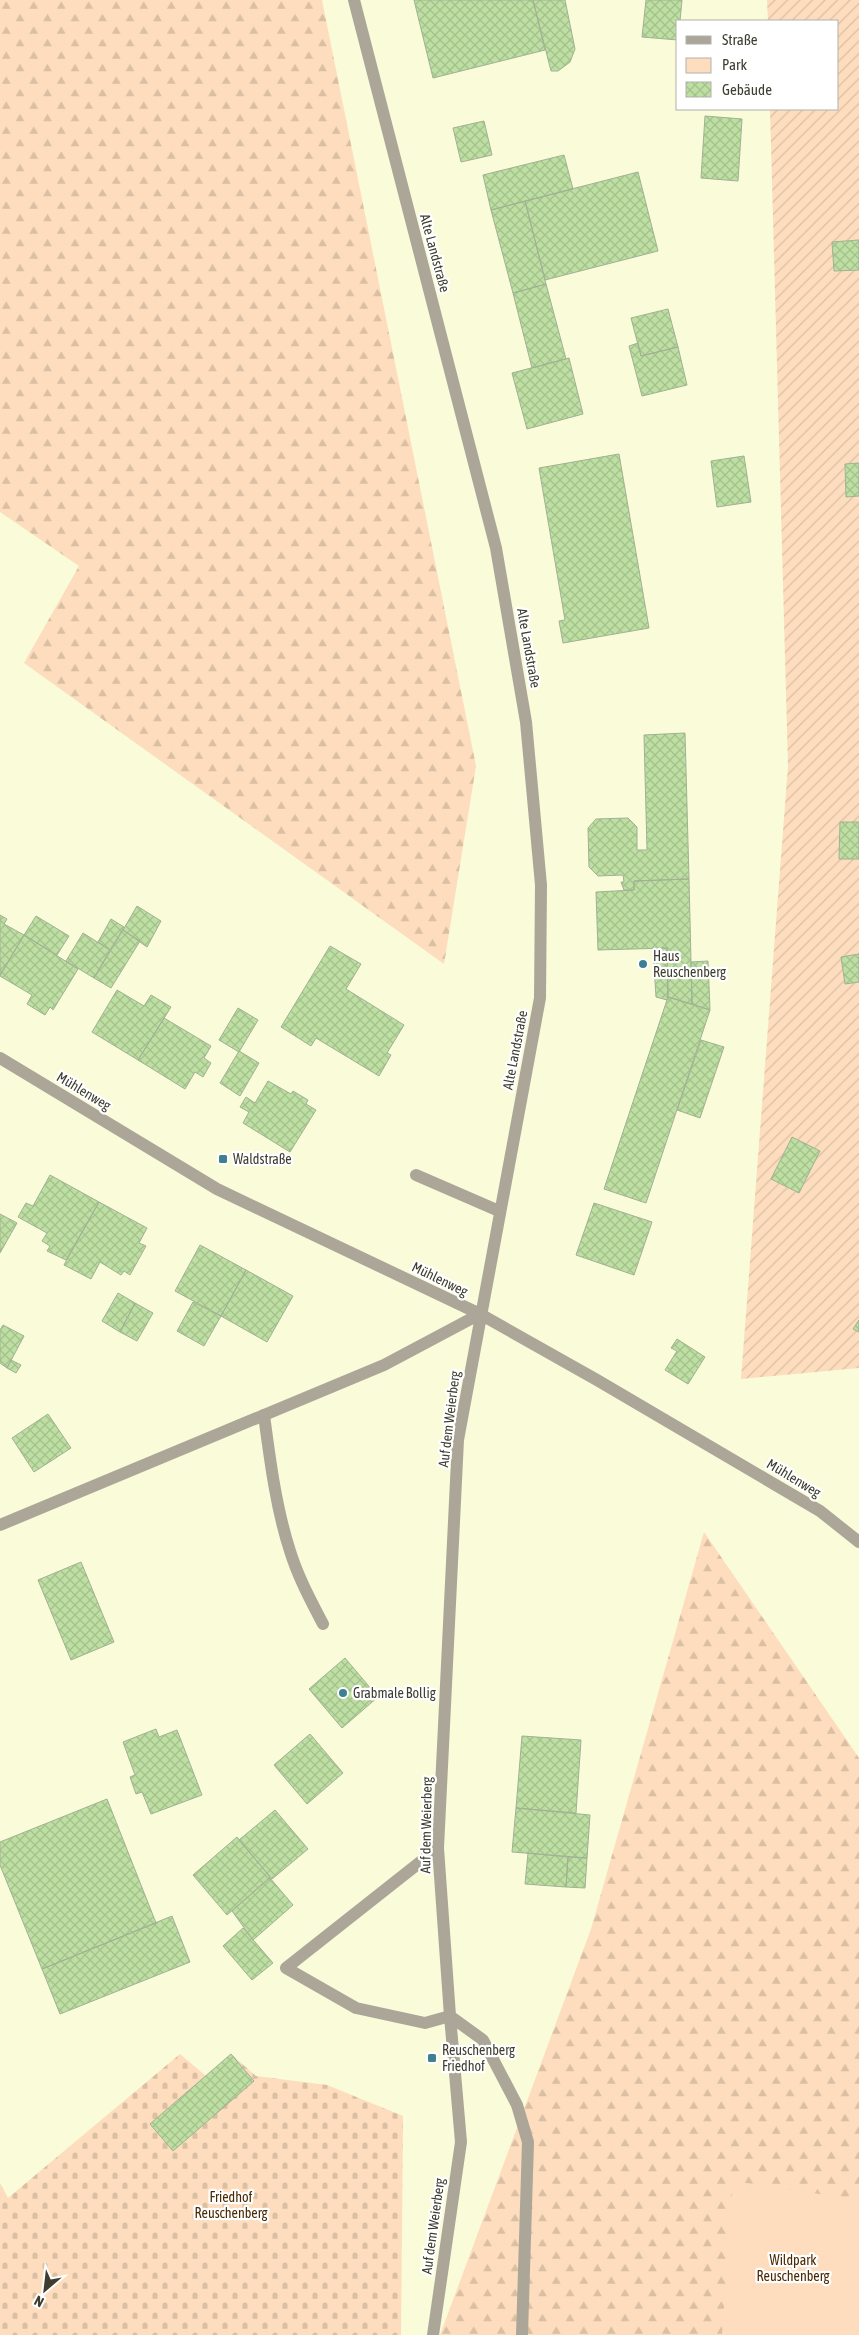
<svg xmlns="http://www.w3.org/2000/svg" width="859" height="2335" font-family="'Asap Condensed',sans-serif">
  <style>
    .forest { fill: url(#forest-firs) }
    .cemetery { fill: url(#cemetery-stones) }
    .park { fill: #fdddbd }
    .garden { fill: url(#garden-furrows) }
    .building { fill: url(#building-cross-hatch); stroke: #a1b194 }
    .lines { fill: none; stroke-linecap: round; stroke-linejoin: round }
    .service { stroke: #aca699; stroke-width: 12 }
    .minor { stroke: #aca699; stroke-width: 12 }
    .poi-dot { fill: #3e8092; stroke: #fff; stroke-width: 2 }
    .labels { text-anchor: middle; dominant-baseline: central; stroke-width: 4.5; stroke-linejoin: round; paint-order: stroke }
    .street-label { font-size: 14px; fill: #3d3d30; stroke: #fff }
    .poi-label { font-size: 14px; fill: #3d3d30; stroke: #fff; text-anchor: start }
    .park-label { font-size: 14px; fill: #4a2900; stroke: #fff }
  </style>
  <defs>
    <pattern id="forest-firs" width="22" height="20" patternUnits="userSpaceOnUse" patternTransform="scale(1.25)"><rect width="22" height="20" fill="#fdddbd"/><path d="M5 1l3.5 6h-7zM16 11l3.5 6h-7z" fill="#dabfa3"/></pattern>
    <pattern id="cemetery-stones" width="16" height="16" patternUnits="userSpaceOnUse" patternTransform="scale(1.25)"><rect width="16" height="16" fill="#fdddbd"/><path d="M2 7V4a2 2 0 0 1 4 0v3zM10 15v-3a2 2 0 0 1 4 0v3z" fill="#dabfa3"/></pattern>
    <pattern id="garden-furrows" width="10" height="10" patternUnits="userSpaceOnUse" patternTransform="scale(1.25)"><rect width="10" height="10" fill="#fdddbd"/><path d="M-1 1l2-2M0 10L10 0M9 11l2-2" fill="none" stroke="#dabfa3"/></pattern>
    <pattern id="building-cross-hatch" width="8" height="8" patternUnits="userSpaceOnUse" patternTransform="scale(1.25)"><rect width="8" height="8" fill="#bedfa2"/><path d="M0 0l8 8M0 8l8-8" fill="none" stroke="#a4c08c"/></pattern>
  </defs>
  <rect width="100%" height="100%" fill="#f9fbd9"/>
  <path class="forest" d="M0,0H322L476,766L444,964L24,663L79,566L0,512Z
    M704,1532L859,1758V2335H440L591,1929Z"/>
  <path class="cemetery" d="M180,2054L206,2076L231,2054L256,2076L327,2085L403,2116L401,2335H0V2183L8,2198Z"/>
  <path class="park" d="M733,2181L859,2200V2335H722Z"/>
  <path class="garden" d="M767,0H859V1368L741,1379L788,766L770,109H838V21H768Z"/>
  <path class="building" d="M414,0H533L545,50L433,78Z
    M533,0H565L575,49L570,62L558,71H551Z
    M646,0H682L680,21H678V40L642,37Z
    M705,116L742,119L738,181L701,178Z
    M484,121L492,155L461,162L453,128Z
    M564,155L573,189L491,210L483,175Z
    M638,172L658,251L545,280L525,201Z
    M525,201L546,284L513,293L491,210Z
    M859,240V270L834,271L832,242Z
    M546,284L566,359L532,368L513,293Z
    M668,309L678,347L641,356L631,318Z
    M638,343L641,356L678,347L687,385L642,396L629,346Z
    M569,358L583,414L527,429L512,373Z
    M619,454L649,628L563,643L559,621L565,620L539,468Z
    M744,456L751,502L717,507L711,461Z
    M859,463V496L846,497L845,464Z
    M685,733L689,879L634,881V890H624L621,882H624L623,875L598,876L589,867L588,828L596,819L628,818L637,827V850H647L644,735Z
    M840,822H859V859H839Z
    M689,879L691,962L692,1004L668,997L667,948L598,950L596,892L634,890V881Z
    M137,906L161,921L147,947L123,930Z
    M0,915L7,919L4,924L24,935L0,975Z
    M36,916L69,936L57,955L24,935Z
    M111,919L124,927L110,950L98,942Z
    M123,930L140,941L111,988L94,978Z
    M83,933L110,950L94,978L66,961Z
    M24,935L78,969L53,1010L50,1007L45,1015L27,1004L32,995L0,976Z
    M330,946L361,964L346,989L404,1025L387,1053L391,1055L379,1076L316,1038L311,1046L281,1027Z
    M667,948L668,997L667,1000L656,997L653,949Z
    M859,954V982L845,984L841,957Z
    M708,961L710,1010L692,1004L691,962Z
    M117,990L144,1006L151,995L171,1007L138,1060L92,1032Z
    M668,997L710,1010L646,1203L604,1189Z
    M238,1008L258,1020L239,1052L219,1040Z
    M164,1018L211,1046L204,1058L211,1063L203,1077L195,1072L185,1089L138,1060Z
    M701,1040L724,1047L700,1118L677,1110Z
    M239,1051L259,1063L240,1096L220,1083Z
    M268,1081L291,1094L293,1091L308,1100L306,1104L316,1110L290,1152L243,1123L249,1112L240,1107L246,1097L255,1103Z
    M792,1137L820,1151L799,1193L771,1179Z
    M50,1175L99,1202L66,1260L47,1251L50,1246L42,1241L47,1233L18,1217L26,1203L33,1206Z
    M99,1202L147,1228L139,1243L146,1246L130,1275L124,1271L121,1275L100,1262L91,1279L64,1265Z
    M594,1203L652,1222L634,1275L576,1255Z
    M0,1214L17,1223L0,1253Z
    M200,1245L246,1270L221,1316L175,1291Z
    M246,1270L293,1296L267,1342L221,1316Z
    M118,1293L135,1303L120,1332L102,1321Z
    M193,1302L221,1316L204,1346L177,1331Z
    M135,1303L153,1313L137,1341L120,1332Z
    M859,1320V1332L853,1329Z
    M3,1325L24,1336L7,1368L0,1363V1330Z
    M677,1339L705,1357L688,1384L665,1370L677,1351L671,1348Z
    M11,1360L21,1365L16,1373L7,1368Z
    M48,1414L71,1448L34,1472L12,1438Z
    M81,1562L114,1642L71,1660L38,1580Z
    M345,1658L378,1697L342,1728L309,1689Z
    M156,1729L159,1737L177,1730L202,1795L151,1814L142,1792L136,1794L130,1777L135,1775L123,1742Z
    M310,1734L343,1773L307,1804L274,1765Z
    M522,1736L581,1740L576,1813L516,1808Z
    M107,1799L156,1923L42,1969L0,1865V1842Z
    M516,1808L590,1815L587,1858L512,1852Z
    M275,1810L308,1849L272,1879L239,1840Z
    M237,1837L270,1877L227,1915L193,1875Z
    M528,1853L568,1857L566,1887L525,1884Z
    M568,1857L587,1858L585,1888L566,1887Z
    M270,1878L293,1905L253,1940L232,1911Z
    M172,1916L190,1962L60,2014L42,1969Z
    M243,1928L273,1963L252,1980L223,1946Z
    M231,2054L254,2081L173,2151L150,2124Z"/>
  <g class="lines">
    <path class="service" d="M416,1175L499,1211
      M264,1415C270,1460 276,1508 290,1551C298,1577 311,1601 323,1624
      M438,1848L286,1968L356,2008L425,2023L450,2016
      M450,2016L483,2040L517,2105L528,2142L522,2335
      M433,2335L461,2142L450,2016"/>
    <path class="minor" d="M354,0L496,548L526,722L541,885L540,998L458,1440L438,1848L450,2016
      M0,1058L217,1189L480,1314L597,1380L820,1511L859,1542
      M0,1525L384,1365L480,1314"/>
  </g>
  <g class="poi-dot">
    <circle cx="643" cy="964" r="5"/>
    <rect x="218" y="1154" width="10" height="10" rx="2.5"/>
    <circle cx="343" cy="1693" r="5"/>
    <rect x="427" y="2053" width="10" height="10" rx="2.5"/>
  </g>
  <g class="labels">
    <g class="street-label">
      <text transform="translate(435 253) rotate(75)">Alte Landstraße</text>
      <text transform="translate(529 648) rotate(80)">Alte Landstraße</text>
      <text transform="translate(515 1050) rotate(-79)">Alte Landstraße</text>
      <text transform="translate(84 1091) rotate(31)">Mühlenweg</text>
      <text transform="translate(440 1279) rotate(26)">Mühlenweg</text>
      <text transform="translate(449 1419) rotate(-83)">Auf dem Weierberg</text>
      <text transform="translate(794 1478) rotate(31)">Mühlenweg</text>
      <text transform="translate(426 1825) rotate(-89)">Auf dem Weierberg</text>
      <text transform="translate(433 2226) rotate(-82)">Auf dem Weierberg</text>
    </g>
    <g class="poi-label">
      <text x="653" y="956">Haus<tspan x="653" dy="16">Reuschenberg</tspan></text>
      <text x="233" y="1159">Waldstraße</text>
      <text x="353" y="1693">Grabmale Bollig</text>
      <text x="442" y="2050">Reuschenberg<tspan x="442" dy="16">Friedhof</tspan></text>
    </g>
    <g class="park-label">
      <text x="231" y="2197">Friedhof<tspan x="231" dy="16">Reuschenberg</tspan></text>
      <text x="793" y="2260">Wildpark<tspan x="793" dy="16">Reuschenberg</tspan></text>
    </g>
  </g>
  <rect x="676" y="20" width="162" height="90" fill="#ffffff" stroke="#b1b1ac"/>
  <rect x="686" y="36" width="25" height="8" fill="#aca699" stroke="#b1b1ac"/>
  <text x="722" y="45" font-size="15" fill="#3d3d30">Straße</text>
  <rect x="686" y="58" width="25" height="15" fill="#fdddbd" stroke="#b1b1ac"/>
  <text x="722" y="70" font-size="15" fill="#3d3d30">Park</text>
  <rect x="686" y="82" width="25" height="15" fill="url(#building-cross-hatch)" stroke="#b1b1ac"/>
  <text x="722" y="95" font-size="15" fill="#3d3d30">Gebäude</text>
  <g transform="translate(45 2290) rotate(208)" stroke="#ffffff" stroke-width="4" paint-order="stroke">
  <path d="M0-4L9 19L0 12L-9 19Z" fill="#3d3d30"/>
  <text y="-8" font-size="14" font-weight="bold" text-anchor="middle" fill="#3d3d30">N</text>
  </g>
</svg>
